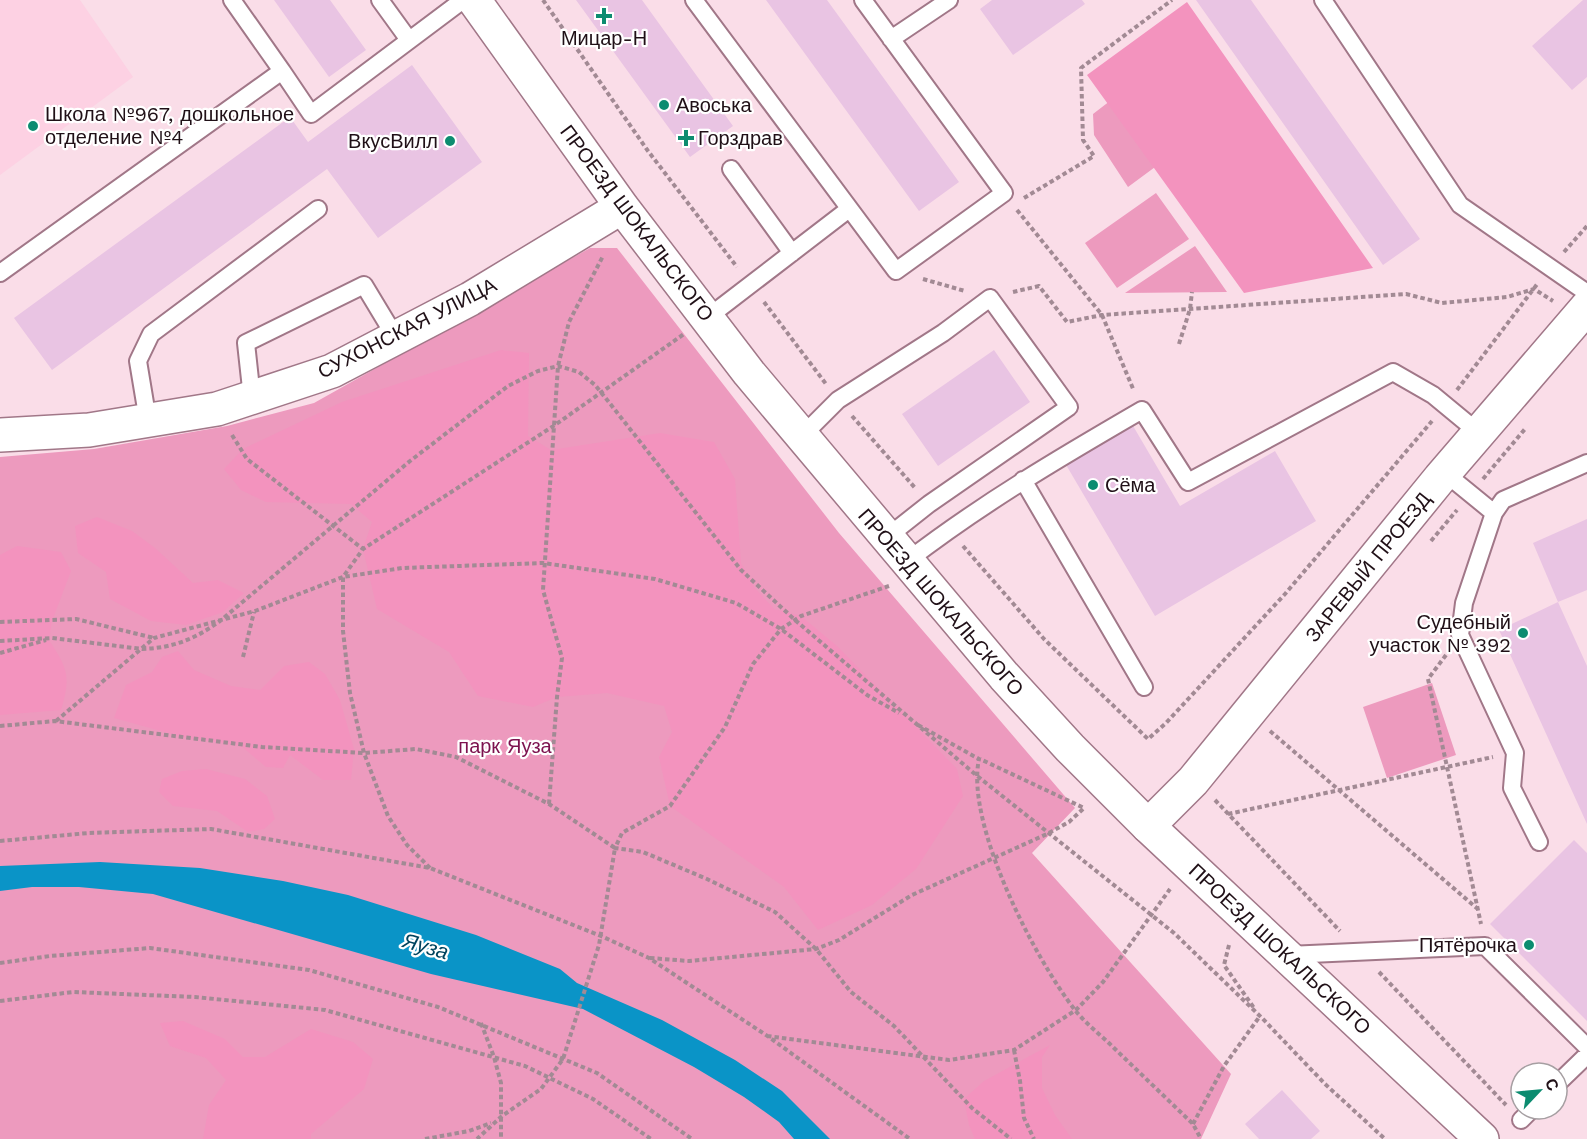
<svg xmlns="http://www.w3.org/2000/svg" width="1587" height="1139" font-family="'Work Sans',sans-serif">
  <style>
    .built { fill: #fdd1e3 }
    .green { fill: #ed9abe }
    .forest { fill: #f393be }
    .water { fill: #0a94c7 }
    .building { fill: #e9c4e3 }
    .lines { fill: none; stroke-linecap: round; stroke-linejoin: round }
    .lane-casing { stroke: #a17788; stroke-width: 20 }
    .street-casing { stroke: #a17788; stroke-width: 36 }
    .secondary-casing { stroke: #a17788; stroke-width: 36 }
    .path { stroke: #a28a94; stroke-width: 4; stroke-dasharray: 4.5 3; stroke-linecap: butt }
    .lane { stroke: #fff; stroke-width: 16 }
    .street { stroke: #fff; stroke-width: 33 }
    .secondary { stroke: #fff; stroke-width: 33 }
    .poi-dot { fill: #0c8c70; stroke: #fff; stroke-width: 2 }
    .labels { text-anchor: middle; dominant-baseline: central; stroke-width: 4.5; stroke-linejoin: round; paint-order: stroke }
    .poi-label { font-size: 20px; fill: #201017; stroke: #fff; text-anchor: start }
    .street-label { font-size: 20px; fill: #201017; stroke: #fff }
    .park-label { font-size: 20px; fill: #7d124f; stroke: #fff }
    .water-label { font-size: 21px; font-style: italic; fill: #00445e; stroke: #fff }
  </style>
  <rect width="100%" height="100%" fill="#fadde8"/>
  <path class="built" d="M0,0H80L133,77L0,175Z"/>
  <path class="green" d="M1145,74L1193,139L1128,187L1094,135L1093,114Z
    M1156,193L1189,239L1117,288L1085,243Z
    M1195,246L1227,292L1125,293Z
    M590,248H617L839,533L1075,808L1032,853L1231,1074L1201,1139H0V457L94,449L227,426L314,403Z
    M1432,683L1456,755L1387,778L1363,707Z"/>
  <path class="forest" d="M1187,2L1373,268L1244,293L1087,75Z
    M501,350L529,353L528,436L551,450L660,433L714,442L735,479L741,563L755,588L774,609L801,616L837,646L957,769L963,796L916,869L872,905L818,930L784,887L670,806L659,757L672,732L664,706L607,693L557,697L533,707L478,696L449,652L377,609L363,549L372,522L351,504L266,502L241,490L224,469L243,449L342,402Z
    M97,517L132,531L155,548L193,583L218,580L244,593L223,612L186,625L151,621L110,599L106,572L78,553L75,526Z
    M17,546L61,552L71,571L52,621L49,640C68,669 71,677 61,710L0,715V555Z
    M178,651L194,670L231,686L260,690L284,666L309,662L325,674L340,700L354,749L351,780H323L290,755L283,768L266,767L241,746L179,736L114,718L126,685L152,672L162,657Z
    M206,769L245,779L267,796L275,819L264,829L248,832L217,811L173,806L159,792L162,779L182,771Z
    M183,1021L225,1039L243,1057H265L311,1029L353,1042L373,1059L364,1089L311,1134V1139H203L209,1105L226,1080L206,1058L170,1046L160,1023Z
    M1050,1045L1042,1057V1088L1055,1115L1072,1139H975L969,1125L964,1099L984,1081Z"/>
  <path class="water" d="M100,862L200,868L283,881L348,895L476,935L560,969L577,983L662,1020L735,1060L782,1091L830,1139H794L779,1122L744,1097L694,1067L583,1009L431,974L153,894L79,887H32L0,891V866Z"/>
  <path class="building" d="M274,0H330L366,50L329,77Z
    M576,0H642L733,126L690,157Z
    M766,0H827L959,182L919,211Z
    M992,0H1082L1085,4L1013,55L980,9Z
    M1196,0H1251L1420,239L1383,265Z
    M1583,0H1587V77L1572,90L1532,46Z
    M412,65L482,162L378,238L327,169L52,370L14,318L290,117L308,142Z
    M994,350L1030,402L938,466L902,414Z
    M1129,419L1180,506L1275,451L1316,521L1155,616L1062,458Z
    M1587,519V590L1558,602L1587,666V824L1499,630L1558,602L1533,543Z
    M1574,840L1587,853V1021L1490,924Z
    M1282,1090L1320,1131L1311,1139H1259L1245,1124Z"/>
  <g class="lines">
    <g class="lane-casing">
      <path id="lane" d="M380,0L409,40
        M694,0L896,271L1004,193L863,0
        M1323,0L1460,205L1587,293
        M891,39L949,0
        M282,71L311,114L463,0
        M731,169L792,253
        M0,273L282,71L232,0
        M707,318L849,209
        M252,398L246,343L364,285L396,338
        M148,421L138,361L151,334L318,209
        M801,437L838,400L943,333L990,298L1069,407L929,504L886,538
        M1445,473L1494,513
        M1023,480L1144,687
        M906,562C981,504 1061,457 1142,410L1188,482L1393,372L1433,395L1479,433
        M1539,842L1512,788L1515,753L1460,635L1464,603L1494,513L1503,500L1587,463
        M1288,955L1485,946L1587,1047
        M1557,1084L1587,1055
        M1521,1120L1532,1109"/>
    </g>
    <g class="street-casing">
      <path id="street" d="M1148,826L1193,781L1440,478L1587,307"/>
    </g>
    <g class="secondary-casing">
      <path id="secondary" d="M474,0L622,207L749,373L1004,676L1070,748L1148,826L1482,1139
        M0,435L89,430L217,409L332,371L470,299L622,207"/>
    </g>
    <path class="path" d="M543,0L648,151L737,267
      M1024,198L1094,156L1083,140L1081,68L1172,0
      M1017,210L1102,315L1134,391
      M1564,252L1587,226
      M923,279L965,291
      M1013,292L1039,286L1067,322L1102,315L1406,294L1442,303L1507,297L1534,289L1553,301
      M764,302L826,384
      M1179,344L1190,309L1192,292
      M1457,390L1538,283
      M852,416L916,489
      M232,435L247,459L363,549
      M1483,479L1525,429
      M1431,541L1457,510
      M963,546L1044,639L1148,739L1166,723L1285,594L1432,421
      M889,586L801,616L781,629L753,664L725,727L670,806L622,833L615,848L643,852L707,879L775,912L816,949L851,992L894,1026L972,1108L1011,1139
      M0,622L76,619L154,638
      M0,641L52,638L142,649C173,648 195,639 220,621L410,461L508,386L538,371L558,366L579,372L595,385L608,401L741,570L795,620L976,775L1174,933L1261,1017L1325,1084L1385,1139
      M0,653L46,640
      M1446,655L1428,679L1481,924
      M243,657L254,612
      M56,721L154,638L255,611L343,577L363,549L555,425L684,334
      M918,725L979,759C965,824 1035,959 1075,1010C1086,1024 1101,1035 1114,1048C1140,1073 1167,1099 1193,1124L1201,1139
      M0,726L55,721L262,747L364,753L416,749L456,757L549,804L615,848L599,945L563,1059L541,1089L502,1116L477,1139
      M1270,731L1479,910
      M1215,800L1340,931
      M549,804L557,697L562,658L543,590L558,366L569,322L603,256
      M1228,814L1493,757
      M0,841L89,833L211,829L430,868L601,936L649,958L766,1035L910,1139
      M430,868L407,845L388,816L364,753L350,693L343,631V577L402,568L543,563L655,579L736,603L781,629L867,695L899,713
      M1229,945L1224,965L1254,1008
      M650,958L689,961L816,949L839,940L912,895L1047,834L1069,822L1084,808L980,759
      M0,963L50,956L150,948L309,970L438,1007L597,1073L692,1139
      M1379,972L1506,1105
      M0,1001L73,992L195,997L325,1010L525,1066L593,1099L651,1139
      M481,1023L494,1057L501,1083V1139
      M767,1036L949,1060L1014,1050L1076,1010L1103,982L1170,889
      M1014,1050L1020,1081L1024,1118L1034,1139
      M1193,1124L1224,1066L1260,1016
      M425,1139L469,1131L491,1123"/>
    <use href="#lane" class="lane"/>
    <use href="#street" class="street"/>
    <use href="#secondary" class="secondary"/>
  </g>
  <g class="poi-dot">
    <path d="M601 7h6v6h6v6h-6v6h-6v-6h-6v-6h6z"/>
    <circle cx="664" cy="105" r="6"/>
    <circle cx="33" cy="126" r="6"/>
    <path d="M683 129h6v6h6v6h-6v6h-6v-6h-6v-6h6z"/>
    <circle cx="450" cy="141" r="6"/>
    <circle cx="1093" cy="485" r="6"/>
    <circle cx="1523" cy="633" r="6"/>
    <circle cx="1529" cy="945" r="6"/>
  </g>
  <g class="labels">
    <g class="poi-label">
      <text x="604" y="38" text-anchor="middle">Мицар-Н</text>
      <text x="676" y="105">Авоська</text>
      <text x="45" y="114">Школа №967, дошкольное<tspan x="45" dy="23">отделение №4</tspan></text>
      <text x="698" y="138">Горздрав</text>
      <text x="438" y="141" text-anchor="end">ВкусВилл</text>
      <text x="1105" y="485">Сёма</text>
      <text x="1511" y="622" text-anchor="end">Судебный<tspan x="1511" dy="23">участок № 392</tspan></text>
      <text x="1517" y="945" text-anchor="end">Пятёрочка</text>
    </g>
    <g class="street-label">
      <text transform="translate(637 223) rotate(53)">ПРОЕЗД ШОКАЛЬСКОГО</text>
      <text transform="translate(407 328) rotate(-27)">СУХОНСКАЯ УЛИЦА</text>
      <text transform="translate(1368 567) rotate(-51)">ЗАРЕВЫЙ ПРОЕЗД</text>
      <text transform="translate(941 602) rotate(49)">ПРОЕЗД ШОКАЛЬСКОГО</text>
      <text transform="translate(1280 949) rotate(43)">ПРОЕЗД ШОКАЛЬСКОГО</text>
    </g>
    <g class="park-label">
      <text x="505" y="746">парк Яуза</text>
    </g>
    <g class="water-label">
      <text transform="translate(426 946) rotate(16)">Яуза</text>
    </g>
  </g>
  <g transform="translate(1539 1091) rotate(64)"><circle r="28" fill="#ffffff" stroke="#a69fa2" stroke-width="1.5"/>
  <path d="M0-4.5L10 22L0 15L-10 22Z" fill="#0c8c70"/>
  <text y="-9" font-size="16" font-weight="bold" text-anchor="middle" fill="#201017">С</text>
  </g>
</svg>
